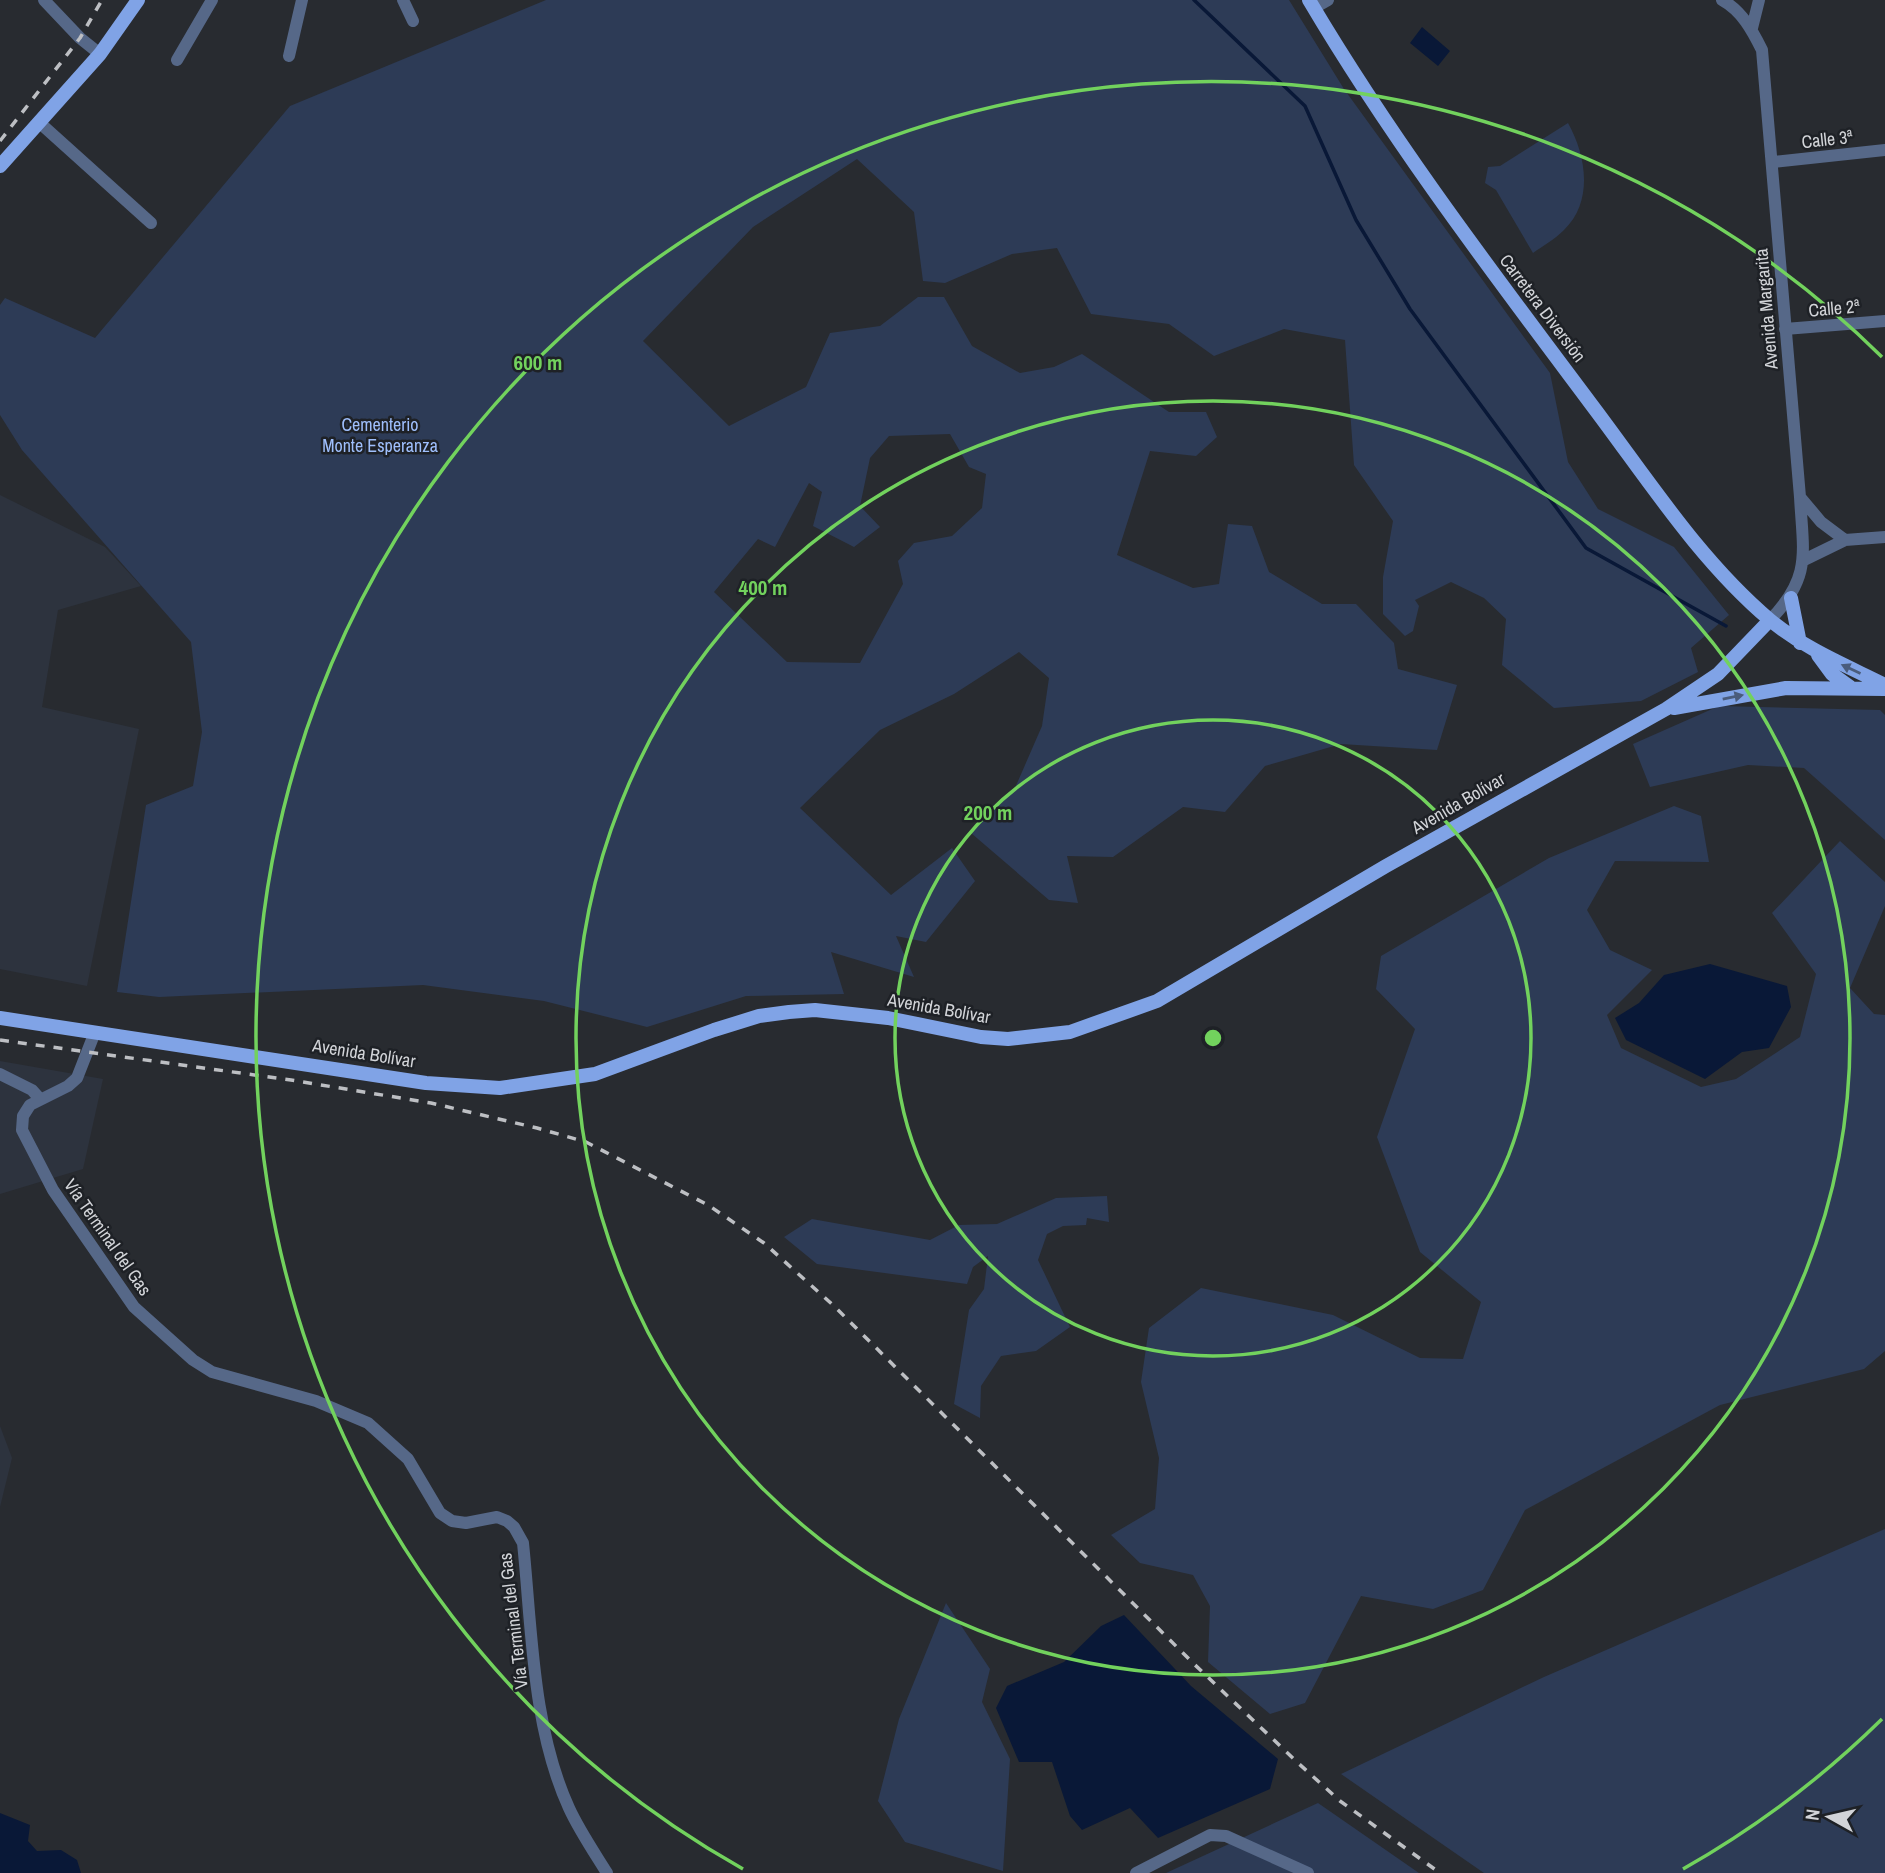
<svg xmlns="http://www.w3.org/2000/svg" width="1885" height="1873" font-family="'Archivo Narrow',sans-serif">
  <style>
    .built { fill: #2d333e }
    .green { fill: #2d3b56; fill-rule: evenodd }
    .water { fill: #091837 }
    .lines { fill: none; stroke-linecap: round; stroke-linejoin: round }
    .stream { stroke: #091837; stroke-width: 3.5 }
    .minor { stroke: #566888; stroke-width: 12 }
    .major { stroke: #80a3e6; stroke-width: 14 }
    .rail { stroke: #bdbfc3; stroke-width: 3.5; stroke-dasharray: 9 9; stroke-linecap: butt }
    .oneway { fill: #4a5c7c }
    .ring { fill: none; stroke: #72d25d; stroke-width: 3.5 }
    .labels { text-anchor: middle; dominant-baseline: central; stroke-width: 5; stroke-linejoin: round; paint-order: stroke }
    .street-label { font-size: 18px; fill: #d2d4d8; stroke: #1e2126 }
    .park-label { font-size: 18px; fill: #9fbffc; stroke: #1e2126 }
    .centre { fill: #72d25d; stroke: #1e2126; stroke-width: 3.5 }
    .ring-label { font-size: 21px; text-anchor: middle; font-weight: bold; fill: #72d25d; stroke: #1e2126; stroke-width: 5; stroke-linejoin: round; paint-order: stroke }
  </style>
  <rect width="100%" height="100%" fill="#282b30"/>
  <path class="built" d="M0,495L105,547L141,586L58,610L42,707L139,729L87,986L0,969Z
    M0,1061L103,1079L83,1169L0,1194Z
    M0,1426L12,1458L0,1507Z"/>
  <path class="green" d="M546,0H1289L1344,89L1550,373L1568,462L1598,509L1674,547L1729,615L1691,648L1698,672L1641,701L1554,708L1502,665L1506,619L1484,598L1451,582L1415,600L1419,606L1413,631L1405,636L1383,614V577L1393,521L1354,465L1345,340L1284,329L1214,356L1169,324L1091,314L1057,248L1012,254L945,283L923,281L914,212L857,159L753,227L643,341L729,426L806,387L830,333L880,326L918,297H944L972,346L1020,373L1054,367L1082,354L1169,412H1206L1217,437L1196,456L1150,451L1117,555L1193,588L1219,584L1228,524L1252,526L1269,572L1322,604H1356L1394,643L1398,669L1457,685L1437,750L1341,744L1265,766L1225,812L1183,807L1113,857L1067,856L1078,903L1049,900L971,833L1015,788L1042,726L1049,678L1019,652L954,694L880,730L800,808L891,895L952,848L975,881L926,942L896,936L914,977L831,952L844,994L746,996L647,1027L544,1001L423,985L159,997L117,992L146,805L193,786L202,732L191,642L22,450L0,415V305L5,298L95,338L290,106ZM950,434L969,467L986,474L982,508L952,536L914,543L898,561L903,584L860,663L787,662L714,592L758,539L775,547L809,483L822,492L813,526L854,547L880,527L860,506L870,458L889,436Z
    M1568,123C1586,155 1594,201 1564,230C1555,239 1543,246 1533,253L1496,190L1485,183L1488,167L1500,166Z
    M1719,706L1880,710L1885,715V840L1804,768L1748,765L1650,787L1633,744Z
    M1674,806L1701,816L1709,862L1615,861L1587,910L1610,950L1652,970L1607,1015L1621,1048L1701,1087L1736,1079L1800,1037L1816,974L1772,913L1840,841L1885,882V906L1850,988L1874,1014L1885,1015V1351L1864,1369L1720,1405L1525,1510L1483,1590L1433,1609L1361,1596L1305,1703L1270,1714L1208,1662L1210,1606L1193,1575L1140,1563L1111,1535L1155,1509L1159,1458L1141,1382L1149,1328L1201,1288L1333,1315L1420,1358L1463,1359L1481,1302L1420,1252L1377,1137L1415,1029L1376,989L1381,956L1549,858Z
    M1107,1196L1109,1222L1087,1218L1086,1225L1063,1226L1047,1234L1038,1260L1070,1327L1036,1351L1001,1356L981,1386L980,1418L954,1404L969,1310L984,1289L988,1256L973,1267L967,1284L817,1264L784,1237L812,1219L930,1240L959,1225L997,1224L1056,1198Z
    M1885,1529V1873H1484L1341,1774L1544,1677Z
    M946,1603L990,1669L982,1702L1010,1759L1003,1871L905,1842L878,1801L899,1719Z
    M1318,1803L1419,1873H1166Z"/>
  <path class="water" d="M1422,27L1450,51L1438,66L1410,43Z
    M1710,964L1787,986L1791,1007L1769,1048L1742,1052L1705,1079L1626,1040L1615,1018L1639,1003L1664,975Z
    M1124,1615L1191,1686L1278,1759L1270,1789L1158,1838L1130,1808L1082,1830L1070,1816L1052,1762H1019L996,1708L1007,1686L1064,1662L1101,1626Z
    M0,1813L30,1825L28,1841L37,1851L61,1850L77,1860L81,1873H0Z"/>
  <g class="lines">
    <path class="stream" d="M1194,0L1305,106L1356,220L1410,309L1586,548L1726,626"/>
    <path class="minor" d="M44,0L80,38L100,54
      M403,0L413,21
      M1722,0C1742,11 1752,30 1762,50L1800,497C1803,553 1812,577 1770,620
      M1314,8L1328,0
      M1752,28L1759,0
      M289,56L302,0
      M177,60L212,0
      M41,124L151,223
      M1773,162L1885,150
      M1785,329L1885,321
      M1800,497L1821,522L1845,540
      M1804,560L1845,540L1885,537
      M95,1032L77,1078L68,1086L30,1105L23,1116L22,1130L53,1190L134,1307L193,1360L212,1372L316,1401L368,1423L408,1459L440,1513L452,1521L466,1523L497,1517L507,1521L514,1527L523,1543C532,1630 532,1727 569,1808C579,1830 594,1852 607,1873
      M0,1074L32,1090L40,1099
      M1136,1873L1210,1835L1226,1836L1308,1873"/>
    <path class="major" d="M1309,0C1393,142 1493,273 1591,404C1647,478 1699,560 1770,620C1805,649 1845,665 1885,685
      M0,166L100,54L138,0
      M1791,598L1800,643
      M1818,655L1832,674L1850,687
      M1674,708L1786,688L1885,689
      M0,1018L426,1083L500,1088L595,1074L714,1030L759,1016L789,1012L815,1010L888,1018L981,1037L1008,1039L1070,1032L1157,1001L1386,866L1666,709L1718,674L1770,620"/>
    <path class="rail" d="M0,141L80,38L102,0
      M0,1040L291,1080L431,1103L537,1128L586,1142L708,1205L764,1243L834,1306L1194,1664L1297,1762L1340,1801L1440,1873"/>
  </g>
  <defs><path id="oneway-solid" d="M-6-.8H1V-3.2L6.5 0L1 3.2V.8H-6Z" transform="scale(1.75)"/></defs>
  <g class="oneway">
    <use href="#oneway-solid" transform="translate(1851 669) rotate(-155)"/>
    <use href="#oneway-solid" transform="translate(1733 697) rotate(-11)"/>
  </g>
  <g class="ring">
    <circle cx="1213" cy="1038" r="318"/>
    <circle cx="1213" cy="1038" r="637"/>
    <path d="M1882 1719A955 955 0 0 1 1683 1869M743 1869A955 955 0 1 1 1882 357"/>
  </g>
  <g class="labels">
    <g class="street-label">
      <text transform="translate(1827 139) rotate(-6)">Calle 3ª</text>
      <text transform="translate(1543 308) rotate(53)">Carretera Diversión</text>
      <text transform="translate(1834 308) rotate(-5)">Calle 2ª</text>
      <text transform="translate(1766 309) rotate(-95)">Avenida Margarita</text>
      <text transform="translate(1458 803) rotate(-30)">Avenida Bolívar</text>
      <text transform="translate(939 1008) rotate(10)">Avenida Bolívar</text>
      <text transform="translate(364 1053) rotate(9)">Avenida Bolívar</text>
      <text transform="translate(108 1237) rotate(55)">Vía Terminal del Gas</text>
      <text transform="translate(513 1621) rotate(-97)">Vía Terminal del Gas</text>
    </g>
    <g class="park-label">
      <text x="380" y="424">Cementerio<tspan x="380" dy="21">Monte Esperanza</tspan></text>
    </g>
  </g>
  <circle cx="1213" cy="1038" r="10" class="centre"/>
  <g class="ring-label">
    <text x="538" y="370">600 m</text>
    <text x="763" y="595">400 m</text>
    <text x="988" y="820">200 m</text>
  </g>
  <g transform="translate(1829 1817) rotate(278)" stroke="#1e2126" stroke-width="5" paint-order="stroke">
  <path d="M0-5L12 26L0 18L-12 26Z" fill="#d2d4d8"/>
  <text y="-10" font-size="19" font-weight="bold" text-anchor="middle" fill="#d2d4d8">N</text>
  </g>
</svg>
